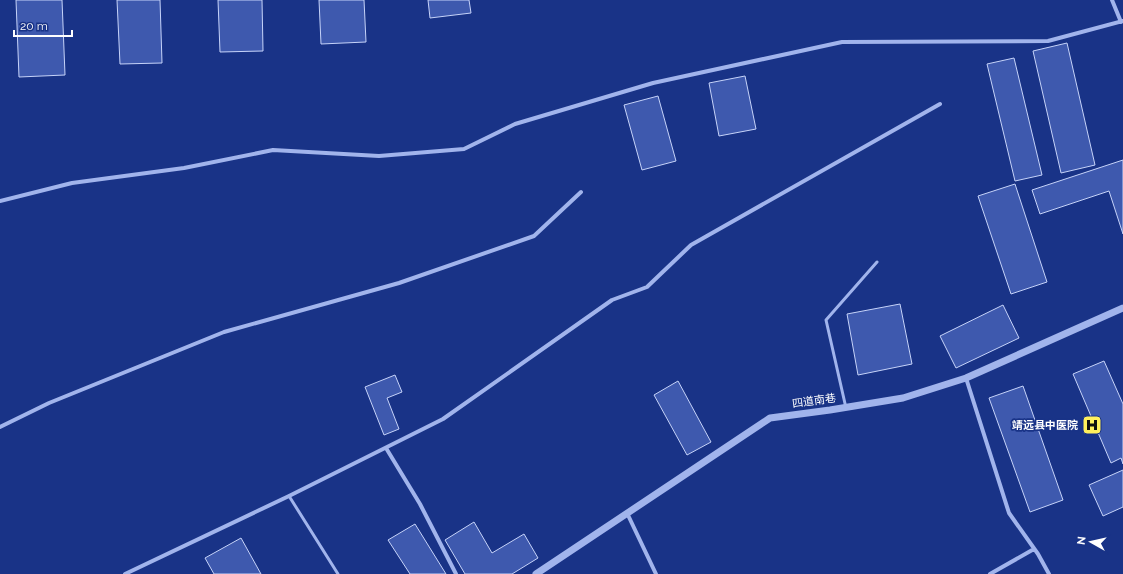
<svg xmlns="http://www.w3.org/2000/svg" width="1123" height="574" font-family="Raleway,'Noto Sans SC',sans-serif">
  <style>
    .building { fill: #3e59ae; stroke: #c6d3f9 }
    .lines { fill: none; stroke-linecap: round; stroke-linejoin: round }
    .service { stroke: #a1b4ec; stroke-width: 3 }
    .minor { stroke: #a1b4ec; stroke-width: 4 }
    .tertiary { stroke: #a1b4ec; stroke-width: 7 }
    .labels { text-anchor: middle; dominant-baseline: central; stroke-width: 3.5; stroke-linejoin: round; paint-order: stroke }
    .street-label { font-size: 11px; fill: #fff; stroke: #193387 }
    .poi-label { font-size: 11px; font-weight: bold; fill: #fff; stroke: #193387; text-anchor: end }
  </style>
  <rect width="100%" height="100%" fill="#193387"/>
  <path class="building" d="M16,0H62L65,75L19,77Z
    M117,0H160L162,63L120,64Z
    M218,0H262L263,51L220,52Z
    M319,0H364L366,42L321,44Z
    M428,0H469L471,13L430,18Z
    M1067,43L1095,165L1061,173L1033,51Z
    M1014,58L1042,175L1015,181L987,64Z
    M745,76L756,129L719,136L709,83Z
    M658,96L676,161L642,170L624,105Z
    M1123,160V234L1109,191L1040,214L1032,190Z
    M1015,184L1047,282L1011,294L978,196Z
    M900,304L912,364L858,375L847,314Z
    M1003,305L1019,338L956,368L940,336Z
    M1104,361L1123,404V464L1121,458L1111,463L1073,374Z
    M395,375L402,392L387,398L399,429L384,435L365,387Z
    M678,381L711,442L687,455L654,395Z
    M1023,386L1063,500L1030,512L989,398Z
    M1123,470V507L1103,516L1089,485Z
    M474,522L492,553L524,534L538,558L512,574H465L445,540Z
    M415,524L446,574H410L388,540Z
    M241,538L261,574H214L205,558Z"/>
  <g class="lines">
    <path class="service" d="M846,408L826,320L877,262
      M289,496L338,574"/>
    <path class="minor" d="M1112,0L1121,22
      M0,201L72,183L184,168L273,150L379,156L464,149L515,124L653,83L842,42L1048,41L1123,21
      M966,378L1009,513L1038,554L1049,574
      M0,427L49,403L224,332L399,283L534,236L581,192
      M386,448L420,504L456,574
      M627,513L656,574
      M125,574L289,496L443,419L612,300L647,287L691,245L940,104
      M990,574L1034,549"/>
    <path class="tertiary" d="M536,574L770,418L830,410L903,398L966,378L1123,308"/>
  </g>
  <defs>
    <g id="hospital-square" transform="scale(1)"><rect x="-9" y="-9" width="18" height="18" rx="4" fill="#fff05c" stroke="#193387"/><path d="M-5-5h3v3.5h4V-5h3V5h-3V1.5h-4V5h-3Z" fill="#111"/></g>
  </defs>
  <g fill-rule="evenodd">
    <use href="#hospital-square" x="1092" y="425"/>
  </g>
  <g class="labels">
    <g class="street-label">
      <text transform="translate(814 401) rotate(-8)">四道南巷</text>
    </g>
    <g class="poi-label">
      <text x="1078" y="425">靖远县中医院</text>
    </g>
  </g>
  <g transform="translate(1091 542) rotate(278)" stroke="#193387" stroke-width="3" paint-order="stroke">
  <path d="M0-3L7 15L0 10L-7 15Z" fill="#ffffff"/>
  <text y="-6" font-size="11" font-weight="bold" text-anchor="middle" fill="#ffffff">N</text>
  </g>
  <path d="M14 30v6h58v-6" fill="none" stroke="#ffffff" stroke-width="2"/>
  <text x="20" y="30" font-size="12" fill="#ffffff" stroke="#193387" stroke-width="3" paint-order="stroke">20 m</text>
</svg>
